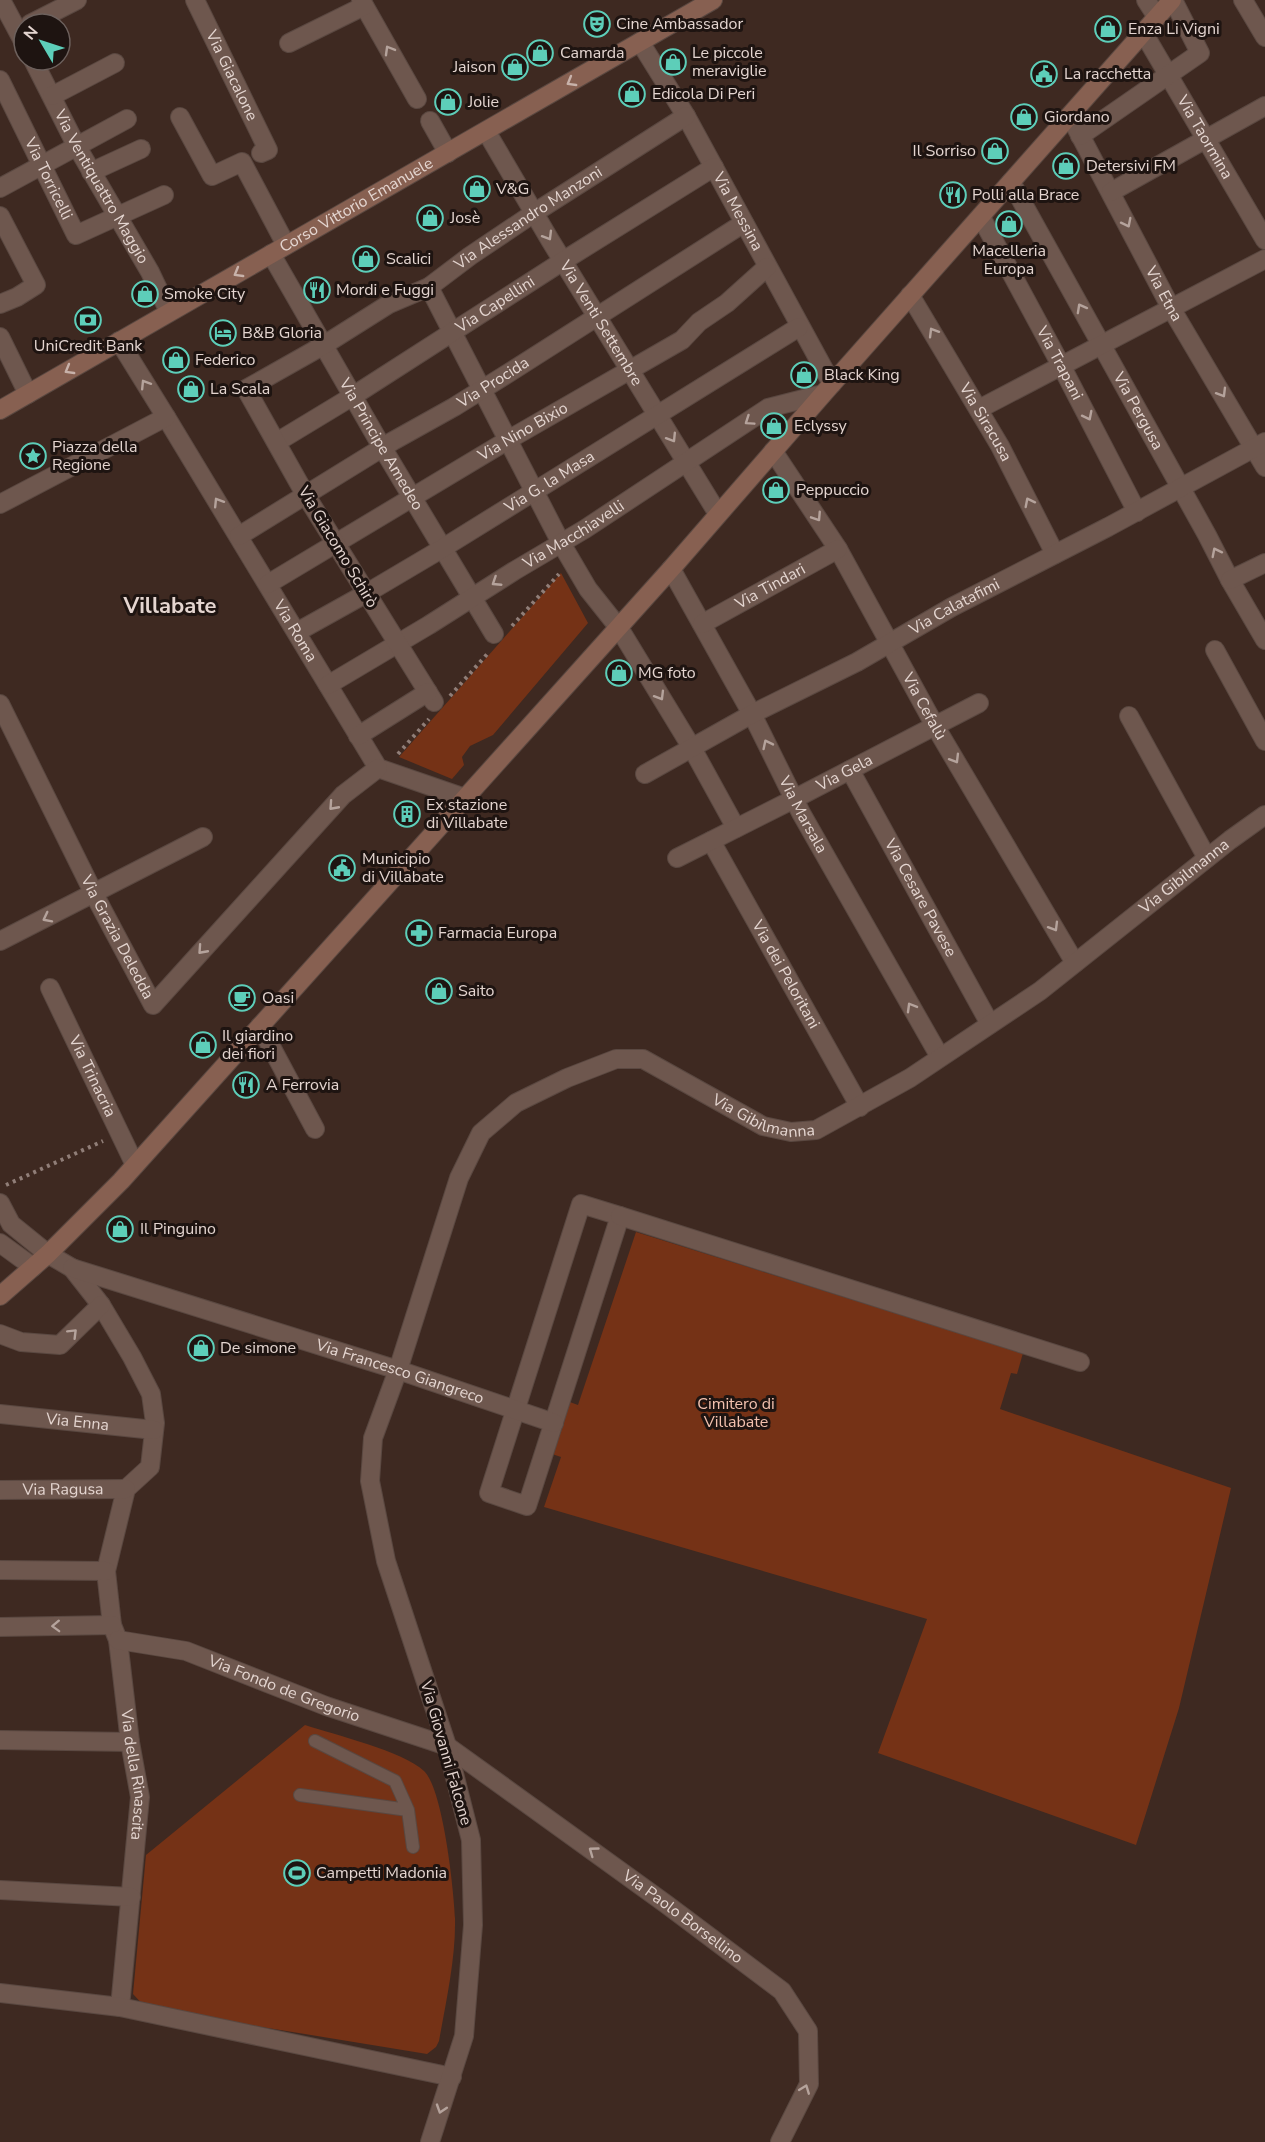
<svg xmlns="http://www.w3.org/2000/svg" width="1265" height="2142" font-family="'Nunito Sans',sans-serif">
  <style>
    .green { fill: #753216 }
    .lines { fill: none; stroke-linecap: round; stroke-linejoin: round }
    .lane-casing { stroke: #5a4841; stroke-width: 14 }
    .street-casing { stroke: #5a4841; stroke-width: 20 }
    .secondary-casing { stroke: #5a4841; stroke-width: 20 }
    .path { stroke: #907e78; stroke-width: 4; stroke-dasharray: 3 4.5; stroke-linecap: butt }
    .lane { stroke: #6e574e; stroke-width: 12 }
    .street { stroke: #6e574e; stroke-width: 18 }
    .secondary { stroke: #876051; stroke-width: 18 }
    .oneway { stroke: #b5a39c }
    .oneway2 { stroke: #c8b2aa }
    .labels { text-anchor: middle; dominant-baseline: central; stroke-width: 6; stroke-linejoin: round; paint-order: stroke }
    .poi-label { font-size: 16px; fill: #e4d5d0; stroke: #1e1411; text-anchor: start }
    .street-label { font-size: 16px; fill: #e4d5d0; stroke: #1e1411 }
    .park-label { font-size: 16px; fill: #f3c1ae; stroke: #1e1411 }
    .district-label { font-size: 22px; font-weight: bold; fill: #e4d5d0; stroke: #1e1411 }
  </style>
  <rect width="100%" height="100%" fill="#3e2921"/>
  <path class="green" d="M561,573L588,623L493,735L470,746L462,757L464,765L452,779L399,757Z
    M636,1232L1023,1353L1017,1374L1011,1373L1000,1409L1231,1488L1179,1708L1136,1845L878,1753L927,1619L544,1507L561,1457L549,1453L567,1401L578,1405Z
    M305,1725C335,1735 403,1751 424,1771C443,1789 454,1890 455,1918C456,1957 446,2002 439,2041L436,2047L427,2054L146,2008L133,1994L146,1855Z"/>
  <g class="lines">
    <g class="lane-casing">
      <path id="lane" d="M315,1741L395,1781L408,1810L413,1847
        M300,1795L408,1810"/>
    </g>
    <g class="street-casing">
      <g id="street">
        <path d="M1,0L24,43"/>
        <path id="s1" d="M195,0L268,150L261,153"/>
        <path d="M361,0L417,99"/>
        <path d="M1146,0L1157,17"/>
        <path d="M1243,0L1265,37"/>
        <path d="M30,24L77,0"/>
        <path id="s2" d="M1143,32L1265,240"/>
        <path id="s3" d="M640,42L686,116L832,384"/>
        <path d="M289,43L364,6"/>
        <path id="s4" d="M33,60L76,145L150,272L169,312"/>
        <path id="s5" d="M0,80L76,235L164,195"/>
        <path d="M52,96L115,63"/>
        <path id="s6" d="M1070,116L1171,308L1265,467"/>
        <path d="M180,117L212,176L242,162L286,245"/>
        <path d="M430,121L448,153"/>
        <path id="s7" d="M486,131L550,240L718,514"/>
        <path d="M1080,136L1200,53L1173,0"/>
        <path d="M91,172L141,149"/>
        <path id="s8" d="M1011,182L1207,535L1230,580L1265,640"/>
        <path d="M0,188L127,119"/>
        <path d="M1111,192L1265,106"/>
        <path d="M0,216L36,285L17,297L0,304"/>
        <path id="s9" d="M981,217L1062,367L1137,512"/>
        <path id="s10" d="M271,254L382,447L494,634"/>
        <path d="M429,287L561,543L588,589L619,628L692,748L736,828"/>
        <path id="s11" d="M910,295L1000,446L1055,554"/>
        <path d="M0,337L28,394"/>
        <path d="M979,409L1265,259"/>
        <path id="s12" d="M166,417L378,768L465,798"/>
        <path id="s13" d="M277,442L353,396L563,261L714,167"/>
        <path id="s14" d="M773,451L838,549L935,726L1075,963"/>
        <path d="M0,504L166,417L119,341"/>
        <path id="s15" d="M239,536L393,441L454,407L507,374L744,223"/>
        <path id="s16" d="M671,569L752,714L801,813L940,1057"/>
        <path d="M1230,580L1265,563"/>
        <path id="s17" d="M268,584L508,440L682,340L699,322L727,303L767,267"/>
        <path id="s18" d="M702,624L838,549"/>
        <path id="s19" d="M297,632L367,593L443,548L799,327"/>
        <path d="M1215,650L1265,741"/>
        <path id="s20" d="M328,685L429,625L514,571L585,529L768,408L823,394"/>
        <path id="s21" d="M434,702L305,494L246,389L324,345L389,304L429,287L470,256L534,213L686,116"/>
        <path id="s22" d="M0,704L94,894L153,1005L343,795L378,768"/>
        <path d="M1129,716L1207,858"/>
        <path d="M358,736L428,692"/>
        <path id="s23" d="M850,770L990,1024"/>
        <path id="s24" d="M645,774L752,714L857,662L952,607L1108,527L1265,442"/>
        <path id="s25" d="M711,841L860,1107"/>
        <path id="s26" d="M677,858L794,799L979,703"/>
        <path d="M0,941L203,837"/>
        <path id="s27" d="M50,988L135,1165"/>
        <path d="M260,1026L315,1129"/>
        <path id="s28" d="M0,1203L11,1224L48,1254L72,1268L101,1305L132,1357L151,1394L155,1423L150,1467L126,1489L106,1571L112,1625L118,1640L130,1742L140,1797L120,2007"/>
        <path d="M581,1204L620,1216L527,1506L489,1493Z"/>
        <path d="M620,1216L1080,1362"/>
        <path d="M0,1243L33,1267"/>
        <path id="s29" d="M72,1268L398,1370L554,1423"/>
        <path d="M0,1334L21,1342L60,1345L101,1305"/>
        <path id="s30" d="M0,1414L154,1430"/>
        <path id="s31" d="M0,1490L126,1489"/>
        <path d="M0,1570L106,1571"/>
        <path d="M0,1627L112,1625"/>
        <path id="s32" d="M118,1640L186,1651L326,1706L447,1746L666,1904L782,1991L808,2031L809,2084L780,2142"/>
        <path d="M0,1740L130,1742"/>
        <path d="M0,1890L131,1897"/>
        <path d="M0,1993L120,2007L452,2077"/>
        <path id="s33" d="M430,2142L464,2036L473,1925L471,1840L447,1746L386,1561L370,1481L373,1438L398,1370L459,1178L481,1133L516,1103L567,1078L616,1059H643L763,1126L791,1132L816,1130L910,1078L1040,991L1230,840L1265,815"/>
      </g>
    </g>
    <g class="secondary-casing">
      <g id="secondary">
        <path id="s34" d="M0,410L713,0"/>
        <path d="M0,1296L48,1254L121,1181L671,569L823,394L1172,0"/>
      </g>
    </g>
    <path class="path" d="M512,626L559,574
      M450,696L489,652
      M398,754L429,719
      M6,1185L103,1141"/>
    <use href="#lane" class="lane"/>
    <use href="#street" class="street"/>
    <use href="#secondary" class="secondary"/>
  </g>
  <defs><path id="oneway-chevron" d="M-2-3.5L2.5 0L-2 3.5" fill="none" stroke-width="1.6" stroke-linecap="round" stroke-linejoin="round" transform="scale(1.5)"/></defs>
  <g class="oneway">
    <use href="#oneway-chevron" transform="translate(389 50) rotate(-120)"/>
    <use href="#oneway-chevron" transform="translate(1127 223) rotate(63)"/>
    <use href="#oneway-chevron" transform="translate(548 236) rotate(59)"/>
    <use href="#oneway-chevron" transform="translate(1081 308) rotate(-119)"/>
    <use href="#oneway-chevron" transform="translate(933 332) rotate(-121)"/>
    <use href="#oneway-chevron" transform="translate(145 384) rotate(-122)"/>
    <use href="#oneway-chevron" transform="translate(1222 393) rotate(59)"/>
    <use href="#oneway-chevron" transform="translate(1088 416) rotate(63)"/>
    <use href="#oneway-chevron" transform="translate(749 421) rotate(146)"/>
    <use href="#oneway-chevron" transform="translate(672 438) rotate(58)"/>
    <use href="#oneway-chevron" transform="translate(218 502) rotate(-122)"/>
    <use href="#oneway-chevron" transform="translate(1029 502) rotate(-117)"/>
    <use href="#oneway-chevron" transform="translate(817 517) rotate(57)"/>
    <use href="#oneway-chevron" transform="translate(1216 552) rotate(-117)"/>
    <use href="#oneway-chevron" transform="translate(496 582) rotate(147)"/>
    <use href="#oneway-chevron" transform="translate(660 696) rotate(59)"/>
    <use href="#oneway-chevron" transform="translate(767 744) rotate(-116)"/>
    <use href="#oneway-chevron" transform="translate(955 759) rotate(59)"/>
    <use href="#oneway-chevron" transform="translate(333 806) rotate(132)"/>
    <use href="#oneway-chevron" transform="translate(47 918) rotate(153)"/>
    <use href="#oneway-chevron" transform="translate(1054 927) rotate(59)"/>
    <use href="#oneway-chevron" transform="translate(202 950) rotate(132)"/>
    <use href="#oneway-chevron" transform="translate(911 1007) rotate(-120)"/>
    <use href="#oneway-chevron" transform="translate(73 1333) rotate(-45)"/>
    <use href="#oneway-chevron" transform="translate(56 1626) rotate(178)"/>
    <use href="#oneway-chevron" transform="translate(593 1851) rotate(-144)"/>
    <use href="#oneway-chevron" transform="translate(805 2089) rotate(-69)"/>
    <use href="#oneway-chevron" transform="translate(441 2109) rotate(108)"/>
  </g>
  <g class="oneway2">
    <use href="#oneway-chevron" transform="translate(571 82) rotate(150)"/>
    <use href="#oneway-chevron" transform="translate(238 273) rotate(150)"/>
    <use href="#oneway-chevron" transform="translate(69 370) rotate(150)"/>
  </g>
  <defs>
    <g id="theatre-ring" transform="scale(1.35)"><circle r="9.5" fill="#1e1411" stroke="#5dceb9" stroke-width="1.5"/><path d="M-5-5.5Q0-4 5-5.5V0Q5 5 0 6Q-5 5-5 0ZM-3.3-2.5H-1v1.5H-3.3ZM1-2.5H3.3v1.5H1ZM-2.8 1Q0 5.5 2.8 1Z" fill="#5dceb9"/></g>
    <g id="shop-ring" transform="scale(1.35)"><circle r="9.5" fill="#1e1411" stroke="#5dceb9" stroke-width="1.5"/><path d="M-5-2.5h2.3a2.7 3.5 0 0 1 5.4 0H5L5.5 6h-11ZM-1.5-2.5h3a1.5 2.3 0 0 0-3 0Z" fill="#5dceb9"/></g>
    <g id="civic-ring" transform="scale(1.35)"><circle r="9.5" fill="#1e1411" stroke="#5dceb9" stroke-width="1.5"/><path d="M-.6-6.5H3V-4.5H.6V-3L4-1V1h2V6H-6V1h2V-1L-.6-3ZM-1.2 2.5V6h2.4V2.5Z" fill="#5dceb9"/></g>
    <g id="restaurant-ring" transform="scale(1.35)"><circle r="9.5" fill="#1e1411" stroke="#5dceb9" stroke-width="1.5"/><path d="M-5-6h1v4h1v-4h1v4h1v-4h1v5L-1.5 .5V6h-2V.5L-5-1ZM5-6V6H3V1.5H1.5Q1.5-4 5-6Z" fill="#5dceb9"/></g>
    <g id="bank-ring" transform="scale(1.35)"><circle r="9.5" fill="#1e1411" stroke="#5dceb9" stroke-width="1.5"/><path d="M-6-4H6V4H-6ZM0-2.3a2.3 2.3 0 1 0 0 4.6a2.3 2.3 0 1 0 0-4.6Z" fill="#5dceb9"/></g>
    <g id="hotel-ring" transform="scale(1.35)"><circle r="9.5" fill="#1e1411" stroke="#5dceb9" stroke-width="1.5"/><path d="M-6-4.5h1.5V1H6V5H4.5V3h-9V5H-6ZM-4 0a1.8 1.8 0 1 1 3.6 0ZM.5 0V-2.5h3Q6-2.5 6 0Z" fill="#5dceb9"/></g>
    <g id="sight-ring" transform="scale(1.35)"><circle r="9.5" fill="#1e1411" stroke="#5dceb9" stroke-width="1.5"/><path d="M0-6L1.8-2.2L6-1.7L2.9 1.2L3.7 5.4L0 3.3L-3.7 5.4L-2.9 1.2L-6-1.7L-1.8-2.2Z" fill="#5dceb9"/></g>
    <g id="building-ring" transform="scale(1.35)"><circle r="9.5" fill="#1e1411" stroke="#5dceb9" stroke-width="1.5"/><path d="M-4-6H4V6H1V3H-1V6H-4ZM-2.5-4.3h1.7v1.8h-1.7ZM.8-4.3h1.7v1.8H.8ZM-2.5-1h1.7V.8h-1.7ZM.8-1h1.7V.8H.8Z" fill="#5dceb9"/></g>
    <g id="pharmacy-ring" transform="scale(1.35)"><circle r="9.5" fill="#1e1411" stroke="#5dceb9" stroke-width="1.5"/><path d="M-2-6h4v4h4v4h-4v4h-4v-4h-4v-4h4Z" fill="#5dceb9"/></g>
    <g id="cafe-ring" transform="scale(1.35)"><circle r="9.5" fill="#1e1411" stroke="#5dceb9" stroke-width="1.5"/><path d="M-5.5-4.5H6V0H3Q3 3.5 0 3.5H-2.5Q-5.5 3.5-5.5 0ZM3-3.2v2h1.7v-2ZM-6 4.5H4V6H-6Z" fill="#5dceb9"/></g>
    <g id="stadium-ring" transform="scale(1.35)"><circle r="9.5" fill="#1e1411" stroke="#5dceb9" stroke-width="1.5"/><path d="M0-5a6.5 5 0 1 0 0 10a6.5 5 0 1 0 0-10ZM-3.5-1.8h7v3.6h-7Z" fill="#5dceb9"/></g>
  </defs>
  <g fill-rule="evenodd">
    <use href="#theatre-ring" x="597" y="24"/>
    <use href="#shop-ring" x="1108" y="29"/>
    <use href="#shop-ring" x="540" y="53"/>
    <use href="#shop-ring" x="673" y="62"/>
    <use href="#shop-ring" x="515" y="67"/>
    <use href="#civic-ring" x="1044" y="74"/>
    <use href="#shop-ring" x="632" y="94"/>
    <use href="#shop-ring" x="448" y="102"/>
    <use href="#shop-ring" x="1024" y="117"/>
    <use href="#shop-ring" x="995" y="151"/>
    <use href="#shop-ring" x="1066" y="166"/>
    <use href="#shop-ring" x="477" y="189"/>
    <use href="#restaurant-ring" x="953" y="195"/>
    <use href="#shop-ring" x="430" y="218"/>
    <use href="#shop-ring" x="1009" y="224"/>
    <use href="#shop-ring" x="366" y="259"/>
    <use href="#restaurant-ring" x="317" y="290"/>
    <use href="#shop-ring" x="145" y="294"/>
    <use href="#bank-ring" x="88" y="320"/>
    <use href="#hotel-ring" x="223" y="333"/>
    <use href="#shop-ring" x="176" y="360"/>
    <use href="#shop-ring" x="804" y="375"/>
    <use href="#shop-ring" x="191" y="389"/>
    <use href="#shop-ring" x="774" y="426"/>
    <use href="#sight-ring" x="33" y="456"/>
    <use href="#shop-ring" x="776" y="490"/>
    <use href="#shop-ring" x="619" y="673"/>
    <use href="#building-ring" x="407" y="814"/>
    <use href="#civic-ring" x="342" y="868"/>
    <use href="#pharmacy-ring" x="419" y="933"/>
    <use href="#shop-ring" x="439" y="991"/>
    <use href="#cafe-ring" x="242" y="998"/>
    <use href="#shop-ring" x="203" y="1045"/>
    <use href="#restaurant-ring" x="246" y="1085"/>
    <use href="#shop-ring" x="120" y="1229"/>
    <use href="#shop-ring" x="201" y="1348"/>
    <use href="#stadium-ring" x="297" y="1873"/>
  </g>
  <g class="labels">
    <g class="poi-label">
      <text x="616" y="24">Cine Ambassador</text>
      <text x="1128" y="29">Enza Li Vigni</text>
      <text x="560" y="53">Camarda</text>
      <text x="692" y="53">Le piccole<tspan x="692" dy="18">meraviglie</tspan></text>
      <text x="496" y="67" text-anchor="end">Jaison</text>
      <text x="1064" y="74">La racchetta</text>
      <text x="652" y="94">Edicola Di Peri</text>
      <text x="468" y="102">Jolie</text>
      <text x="1044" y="117">Giordano</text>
      <text x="976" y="151" text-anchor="end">Il Sorriso</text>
      <text x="1086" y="166">Detersivi FM</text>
      <text x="496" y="189">V&amp;G</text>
      <text x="972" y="195">Polli alla Brace</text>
      <text x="450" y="218">Josè</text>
      <text x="1009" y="251" text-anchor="middle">Macelleria<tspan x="1009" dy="18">Europa</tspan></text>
      <text x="386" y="259">Scalici</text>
      <text x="336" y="290">Mordi e Fuggi</text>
      <text x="164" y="294">Smoke City</text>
      <text x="242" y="333">B&amp;B Gloria</text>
      <text x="88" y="346" text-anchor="middle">UniCredit Bank</text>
      <text x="195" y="360">Federico</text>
      <text x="824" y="375">Black King</text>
      <text x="210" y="389">La Scala</text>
      <text x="794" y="426">Eclyssy</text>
      <text x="52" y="447">Piazza della<tspan x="52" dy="18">Regione</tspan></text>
      <text x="796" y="490">Peppuccio</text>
      <text x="638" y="673">MG foto</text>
      <text x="426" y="805">Ex stazione<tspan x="426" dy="18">di Villabate</tspan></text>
      <text x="362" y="859">Municipio<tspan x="362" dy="18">di Villabate</tspan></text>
      <text x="438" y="933">Farmacia Europa</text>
      <text x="458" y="991">Saito</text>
      <text x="262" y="998">Oasi</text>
      <text x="222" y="1036">Il giardino<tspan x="222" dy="18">dei fiori</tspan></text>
      <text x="266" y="1085">A Ferrovia</text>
      <text x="140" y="1229">Il Pinguino</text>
      <text x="220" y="1348">De simone</text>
      <text x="316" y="1873">Campetti Madonia</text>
    </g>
    <g class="street-label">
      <text stroke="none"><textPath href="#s1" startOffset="84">Via Giacalone</textPath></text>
      <text stroke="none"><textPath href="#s2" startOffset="122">Via Taormina</textPath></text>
      <text stroke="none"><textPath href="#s5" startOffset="110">Via Torricelli</textPath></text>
      <text stroke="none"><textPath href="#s4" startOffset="144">Via Ventiquattro Maggio</textPath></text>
      <text stroke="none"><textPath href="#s34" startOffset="411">Corso Vittorio Emanuele</textPath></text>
      <text stroke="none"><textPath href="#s3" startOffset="196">Via Messina</textPath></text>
      <text stroke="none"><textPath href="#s21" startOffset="696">Via Alessandro Manzoni</textPath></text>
      <text stroke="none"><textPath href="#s6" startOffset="201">Via Etna</textPath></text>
      <text stroke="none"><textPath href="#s13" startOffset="258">Via Capellini</textPath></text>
      <text stroke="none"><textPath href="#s7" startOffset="224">Via Venti Settembre</textPath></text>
      <text stroke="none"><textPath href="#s9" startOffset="166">Via Trapani</textPath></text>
      <text stroke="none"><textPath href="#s15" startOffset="297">Via Procida</textPath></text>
      <text stroke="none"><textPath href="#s8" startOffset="262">Via Pergusa</textPath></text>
      <text stroke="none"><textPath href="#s11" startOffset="148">Via Siracusa</textPath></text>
      <text stroke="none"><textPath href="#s17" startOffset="297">Via Nino Bixio</textPath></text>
      <text stroke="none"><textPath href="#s10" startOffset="220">Via Principe Amedeo</textPath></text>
      <text stroke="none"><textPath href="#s19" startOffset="294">Via G. la Masa</textPath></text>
      <text stroke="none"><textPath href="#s20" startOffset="288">Via Macchiavelli</textPath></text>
      <text transform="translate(338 547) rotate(59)">Via Giacomo Schirò</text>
      <text stroke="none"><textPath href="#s18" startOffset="78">Via Tindari</textPath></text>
      <text stroke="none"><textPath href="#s24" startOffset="352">Via Calatafimi</textPath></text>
      <text stroke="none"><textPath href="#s12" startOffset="250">Via Roma</textPath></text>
      <text stroke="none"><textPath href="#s14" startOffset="297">Via Cefalù</textPath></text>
      <text stroke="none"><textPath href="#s26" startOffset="188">Via Gela</textPath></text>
      <text stroke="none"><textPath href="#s16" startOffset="279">Via Marsala</textPath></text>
      <text stroke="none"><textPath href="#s33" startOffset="1870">Via Gibilmanna</textPath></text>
      <text stroke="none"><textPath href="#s23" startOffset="146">Via Cesare Pavese</textPath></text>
      <text stroke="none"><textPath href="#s22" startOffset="261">Via Grazia Deledda</textPath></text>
      <text stroke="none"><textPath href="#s25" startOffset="153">Via dei Peloritani</textPath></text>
      <text stroke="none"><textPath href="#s27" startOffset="98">Via Trinacria</textPath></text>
      <text stroke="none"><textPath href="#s33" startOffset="1366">Via Gibilmanna</textPath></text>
      <text stroke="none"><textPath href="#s29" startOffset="344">Via Francesco Giangreco</textPath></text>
      <text stroke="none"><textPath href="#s30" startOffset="78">Via Enna</textPath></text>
      <text stroke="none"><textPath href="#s31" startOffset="63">Via Ragusa</textPath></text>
      <text stroke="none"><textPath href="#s32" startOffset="174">Via Fondo de Gregorio</textPath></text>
      <text transform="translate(446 1753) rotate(74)">Via Giovanni Falcone</text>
      <text stroke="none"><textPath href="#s28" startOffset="645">Via della Rinascita</textPath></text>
      <text stroke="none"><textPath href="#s32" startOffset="638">Via Paolo Borsellino</textPath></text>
    </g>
    <g class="park-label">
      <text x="736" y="1404">Cimitero di<tspan x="736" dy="18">Villabate</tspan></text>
    </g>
    <g class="district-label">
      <text x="170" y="606">Villabate</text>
    </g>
  </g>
  <g transform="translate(42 42) rotate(309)"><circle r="28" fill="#1e1411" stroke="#6d615d" stroke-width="1.5"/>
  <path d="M0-4.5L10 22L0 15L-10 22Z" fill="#5dceb9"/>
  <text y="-9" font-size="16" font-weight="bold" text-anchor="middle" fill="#e4d5d0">N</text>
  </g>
</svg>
